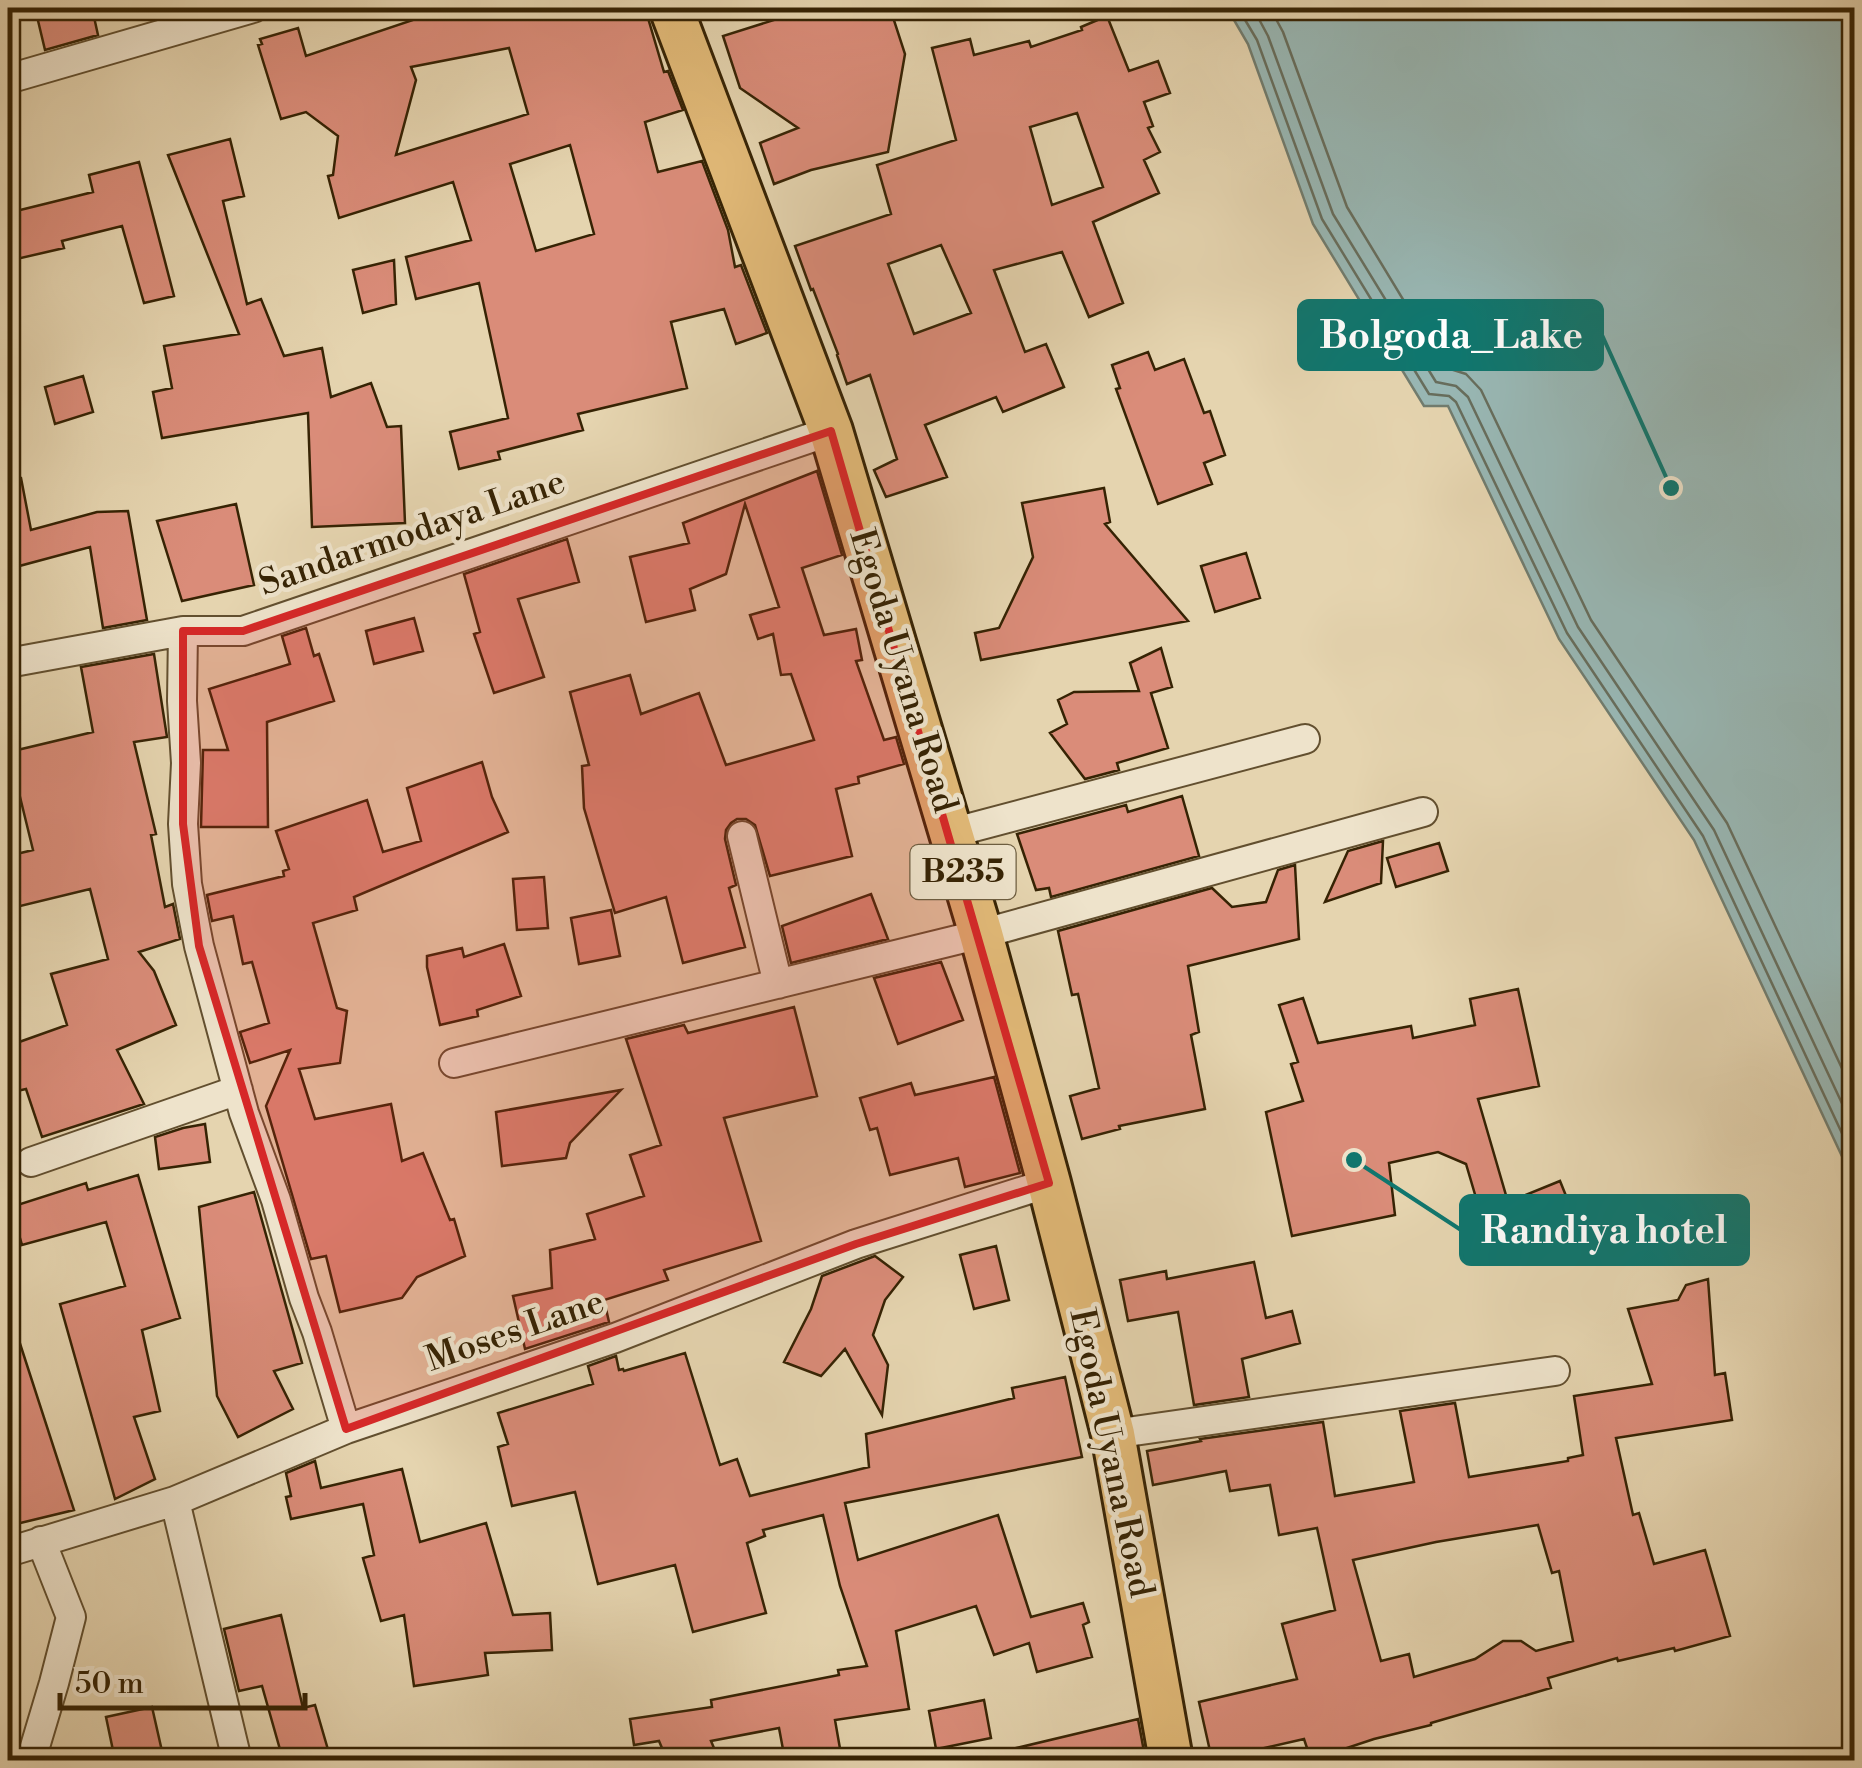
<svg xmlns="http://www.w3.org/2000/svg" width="1862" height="1768" font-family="'Libre Bodoni',serif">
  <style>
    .water { fill: #98b7b4; stroke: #717c6e; stroke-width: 2.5 }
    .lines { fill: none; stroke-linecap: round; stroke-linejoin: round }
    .shore { stroke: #676d5c; stroke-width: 2.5 }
    .building { fill: #da8c79; stroke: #362304; stroke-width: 2.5; fill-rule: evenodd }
    .street-casing { stroke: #624f2f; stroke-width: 32 }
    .primary-casing { stroke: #362304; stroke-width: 48 }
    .street { stroke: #eee3cb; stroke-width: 28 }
    .primary { stroke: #e2ba78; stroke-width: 42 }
    .marked { fill: #d62828; fill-opacity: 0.2; stroke: #d62828; stroke-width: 8; stroke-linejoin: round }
    .labels { text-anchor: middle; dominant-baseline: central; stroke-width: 9; stroke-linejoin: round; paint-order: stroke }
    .shield { fill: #eee3cb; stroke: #6d5d40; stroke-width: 2.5 }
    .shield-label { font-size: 32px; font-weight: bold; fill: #362304 }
    .street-label { font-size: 35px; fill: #362304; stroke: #eee3cb }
    .leader { fill: none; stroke: #0f766e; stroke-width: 4 }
    .callout-dot { fill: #0f766e; stroke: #eee3cb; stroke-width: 4 }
    .callout { fill: #0f766e; stroke: #0f766e; stroke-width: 4 }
    .callout-label { font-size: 38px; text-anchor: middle; font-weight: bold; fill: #fff }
  </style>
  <rect width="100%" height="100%" fill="#e5d4af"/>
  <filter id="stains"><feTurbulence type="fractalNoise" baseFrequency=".002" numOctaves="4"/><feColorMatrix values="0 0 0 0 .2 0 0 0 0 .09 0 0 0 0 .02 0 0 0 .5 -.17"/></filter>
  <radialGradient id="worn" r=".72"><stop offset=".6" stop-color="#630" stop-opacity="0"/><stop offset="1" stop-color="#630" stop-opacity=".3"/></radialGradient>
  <path class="water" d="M1227,8H1854V1182L1694,840L1559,639L1448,406H1424L1313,224L1248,44Z"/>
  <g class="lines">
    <path class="shore" d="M1238,8L1257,40L1322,219L1429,394L1449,396L1456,402L1567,633L1703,836L1854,1159
      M1253,8L1268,36L1333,214L1436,382L1456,386L1468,397L1578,627L1714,830L1854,1129
      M1270,8L1283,32L1347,207L1444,367L1466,374L1481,390L1591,620L1727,823L1854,1094"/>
  </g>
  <path class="building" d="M35,8H92L98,35L45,50Z
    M410,8H645L664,72L668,71L683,110L645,122L658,172L702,161L728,230L735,267L741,265L767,333L736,344L724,309L671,322L687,388L578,414L583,430L498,452L500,459L459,469L450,432L508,418L479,283L416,299L406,257L471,240L453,182L339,218L328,176L333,175L338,136L306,112L281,119L258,45L262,44L260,39L298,28L306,56L413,20ZM509,48L528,114L396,155L416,80L411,67ZM570,145L594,234L536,251L510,164Z
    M812,8H890L905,54L888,152L811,170L774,184L760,143L798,128L740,88L723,36Z
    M1107,16L1129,71L1158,61L1170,93L1144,102L1153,126L1148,128L1160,152L1144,160L1159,193L1093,222L1123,303L1089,317L1062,252L994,270L1025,352L1046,344L1064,387L1003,412L996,397L925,425L947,477L886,497L874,470L897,459L870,375L847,384L837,355L838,354L813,289L811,290L795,246L891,214L877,165L956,140L932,48L970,39L974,55L1029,41L1031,47L1082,30L1081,27ZM1077,113L1103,187L1052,205L1030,127ZM941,245L971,313L914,334L888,264Z
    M230,139L244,196L223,201L247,304L261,299L284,356L322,348L331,397L371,383L387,427L401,426L405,523L312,527L308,413L162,438L153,392L172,388L164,346L239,334L168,155Z
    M139,162L174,296L144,303L122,226L62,241L64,248L8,261V213L93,192L89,175Z
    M394,260L396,304L363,313L353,270Z
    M1148,352L1155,370L1184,359L1204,413L1210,411L1225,455L1204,463L1212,484L1158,504L1116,389L1120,388L1112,365Z
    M83,376L93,412L55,424L45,387Z
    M817,471L842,555L802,568L824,635L856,629L862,660L856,661L884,740L896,737L904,764L858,777L859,783L836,789L852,856L770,876L755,825L746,819H737L731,823L726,830L725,839L736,885L729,888L745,947L683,963L666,897L615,913L584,808L582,766L589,765L570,692L630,675L641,714L699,693L726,765L814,740L791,674L781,675L773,634L758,639L750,615L779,607L745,504L726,574L690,589L695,610L646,622L630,557L689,543L683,523Z
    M21,478L31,530L97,512L128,511L147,620L103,628L90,547L8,569V479Z
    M1104,488L1110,522L1105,524L1188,621L981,660L975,633L999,628L1033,557L1022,503Z
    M236,504L254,585L182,601L157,521Z
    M567,539L579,582L518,599L544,677L494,693L474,634L480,632L464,574Z
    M1246,553L1260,598L1215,612L1201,566Z
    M414,618L423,651L374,664L366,631Z
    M306,628L314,656L319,654L334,701L267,722L268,827H201L203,750H228L209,689L290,664L282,636Z
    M1161,648L1172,687L1151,693L1168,748L1117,763L1119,770L1085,779L1050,733L1067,724L1058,700L1074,692L1139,691L1130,663Z
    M154,654L167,737L134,742L156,834L151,835L165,907L173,904L180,939L139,952L154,971L176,1025L117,1050L144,1104L42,1137L26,1089L8,1093V1046L67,1025L51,974L108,959L90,889L8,909V856L33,850L9,752L93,732L81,667Z
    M482,762L492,797L508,832L354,897L357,910L313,923L337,1008L347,1011L340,1063L299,1069L315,1119L391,1104L402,1161L423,1153L450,1220L454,1219L465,1256L417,1277L402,1298L340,1312L326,1256L311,1259L266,1106L290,1050L250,1063L240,1032L269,1023L252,962L243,964L233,916L212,921L207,895L284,876L283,871L289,869L276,831L367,800L383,852L421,841L407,788Z
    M1182,796L1199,856L1051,897L1049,888L1036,890L1017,834L1126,805L1128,812Z
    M1383,841L1381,883L1325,902L1348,851Z
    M1439,843L1448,871L1396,887L1387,858Z
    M1295,865L1299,939L1188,966L1199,1032L1191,1035L1205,1109L1119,1126L1120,1129L1082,1139L1070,1096L1099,1088L1078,994L1072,995L1058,931L1212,888L1232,907L1266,902L1278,870Z
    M544,877L548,928L517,930L513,879Z
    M871,894L888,939L791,963L782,926Z
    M611,910L620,956L579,964L571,918Z
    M504,944L521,996L477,1010L478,1016L440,1025L427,967V956L462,948L464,957Z
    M941,962L963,1020L898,1044L874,978Z
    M1518,989L1539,1086L1478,1099L1508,1202L1560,1181L1579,1228L1543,1242L1542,1240L1482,1252L1474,1209L1479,1208L1466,1164L1438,1152L1389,1163L1395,1215L1292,1236L1266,1112L1303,1101L1291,1064L1298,1062L1279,1005L1303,998L1318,1043L1411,1026L1413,1038L1475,1025L1470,999Z
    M794,1007L817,1096L724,1118L761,1241L664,1270L668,1280L604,1300L609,1322L525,1349L513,1296L552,1288L550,1250L595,1239L587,1214L644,1196L630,1155L661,1145L626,1039L684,1025L688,1033Z
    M994,1077L1020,1173L965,1187L958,1158L890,1175L877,1128L870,1130L860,1098L911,1083L915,1095Z
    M621,1090L570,1143L566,1158L502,1166L496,1112Z
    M205,1124L210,1162L159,1169L155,1137L183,1128Z
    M138,1175L180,1318L142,1330L160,1411L134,1417L155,1479L115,1499L60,1304L125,1286L106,1222L22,1245L11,1207L86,1183L88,1190Z
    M254,1192L302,1363L274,1371L293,1409L238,1437L217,1396L199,1207Z
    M996,1246L1009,1300L974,1309L960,1255Z
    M875,1256L903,1277L885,1300L873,1335L888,1365L882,1415L845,1349L821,1376L784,1362L811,1309L822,1276Z
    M1254,1262L1266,1318L1292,1311L1300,1343L1242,1359L1249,1397L1194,1405L1178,1312L1128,1321L1120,1280L1166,1271L1167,1279Z
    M1708,1279L1715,1375L1725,1373L1732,1420L1616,1438L1633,1515L1639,1513L1654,1564L1705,1550L1730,1636L1675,1651L1674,1648L1618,1661L1617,1658L1548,1678L1551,1688L1431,1723V1725L1374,1739L1311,1760L1304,1739L1212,1760L1199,1702L1297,1679L1282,1624L1335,1610L1317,1528L1279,1535L1270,1485L1230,1491L1226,1471L1153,1485L1147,1451L1201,1441L1200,1439L1323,1422L1335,1496L1414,1482L1400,1411L1455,1403L1469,1477L1568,1461V1458L1583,1455L1574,1396L1652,1384L1628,1309L1678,1300L1686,1285ZM1538,1525L1552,1573L1559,1571L1573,1641L1536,1651L1521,1641H1503L1475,1659L1414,1677L1409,1654L1381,1661L1353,1560L1436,1542Z
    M13,1322L74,1510L8,1526V1323Z
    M685,1353L720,1465L737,1459L750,1496L869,1467L866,1434L1014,1398L1012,1388L1065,1377L1082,1457L845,1503L858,1560L998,1515L1031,1617L1083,1603L1089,1622L1083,1625L1092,1657L1037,1672L1029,1643L994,1655L976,1606L896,1631L909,1709L835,1720L842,1760H785L779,1728L711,1741L719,1760H667L659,1741L634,1745L630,1719L712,1707L711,1700L839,1675L838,1670L867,1666L840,1586L823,1515L763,1530L765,1536L747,1543L766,1613L693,1632L675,1565L598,1584L575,1492L512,1506L498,1447L508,1444L498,1413L593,1384L588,1366L616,1356L619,1370L623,1369L624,1371Z
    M315,1461L321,1488L402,1469L420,1542L486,1523L513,1615L550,1613L552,1650L485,1653L488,1675L414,1686L404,1615L381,1621L363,1558L374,1555L363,1504L291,1519L286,1497L291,1496L286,1473Z
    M281,1615L303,1708L315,1705L331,1760H283L262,1686L239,1691L224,1629Z
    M984,1700L991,1738L936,1749L929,1711Z
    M152,1707L164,1760H115L106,1717Z
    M1138,1719L1145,1757L1130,1760H1009L1008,1750Z"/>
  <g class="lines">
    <g class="street-casing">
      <path id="street" d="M8,79L253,8
        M183,631L182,701L186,763L183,824L187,884L199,946L244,1113L276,1200L304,1298L317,1332L346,1429
        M8,663L183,631H243L831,431
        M951,833L1305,739
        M742,836L778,984
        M454,1063L981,934L1423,812
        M31,1162L238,1090
        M1113,1434L1555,1371
        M175,1501L237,1760
        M8,1552L175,1501L346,1429L615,1338L856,1244L1049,1183
        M31,1760L54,1683L71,1617L41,1541"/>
    </g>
    <g class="primary-casing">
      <path id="primary" d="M671,8L831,431L981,934L1049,1183L1113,1434L1171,1760"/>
    </g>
    <use href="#street" class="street"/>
    <use href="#primary" class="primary"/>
  </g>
  <path class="marked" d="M831,431L1049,1183L856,1244L346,1429L199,946L183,824V631H243Z"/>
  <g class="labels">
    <rect class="shield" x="910.5" y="845" width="105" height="54" rx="8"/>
    <g class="shield-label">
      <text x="963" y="872">B235</text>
    </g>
    <g class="street-label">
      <text transform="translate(412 533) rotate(-19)">Sandarmodaya Lane</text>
      <text transform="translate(903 671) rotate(73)">Egoda Uyana Road</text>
      <text transform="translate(515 1331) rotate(-19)">Moses Lane</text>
      <text transform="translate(1111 1453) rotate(78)">Egoda Uyana Road</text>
    </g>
  </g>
  <path class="leader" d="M1671 488L1602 335M1354 1160L1461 1230"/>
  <g class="callout-dot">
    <circle cx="1671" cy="488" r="10"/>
    <circle cx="1354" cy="1160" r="10"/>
  </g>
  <g class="callout">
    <rect x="1299" y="301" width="303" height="68" rx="10"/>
    <rect x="1461" y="1196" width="287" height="68" rx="10"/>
  </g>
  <g class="callout-label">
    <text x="1451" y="348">Bolgoda_Lake</text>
    <text x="1604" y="1243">Randiya hotel</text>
  </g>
  <rect width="1862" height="1768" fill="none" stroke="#e5d4af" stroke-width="40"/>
  <rect x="10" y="10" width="1842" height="1748" fill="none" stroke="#362304" stroke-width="5"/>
  <rect x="20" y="20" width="1822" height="1728" fill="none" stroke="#362304" stroke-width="2.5"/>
  <path d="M60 1693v15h245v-15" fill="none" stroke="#362304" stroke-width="5"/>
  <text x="75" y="1693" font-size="30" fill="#362304" stroke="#eee3cb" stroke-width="8" paint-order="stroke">50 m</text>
  <rect width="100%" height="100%" filter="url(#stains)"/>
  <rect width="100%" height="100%" fill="url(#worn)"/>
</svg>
